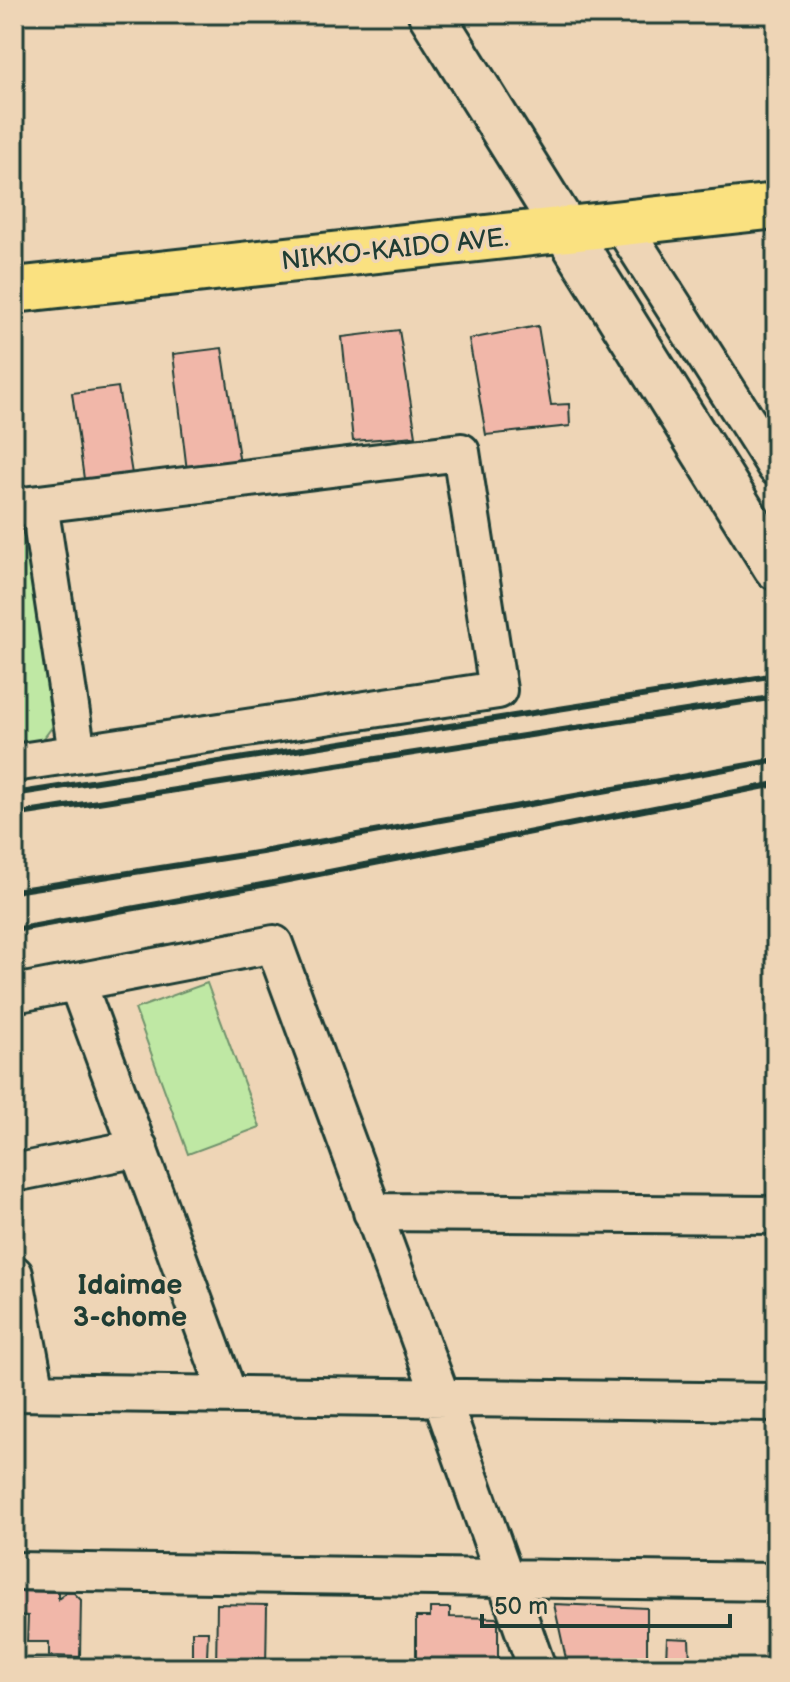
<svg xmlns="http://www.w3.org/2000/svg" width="790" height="1682" font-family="'Balsamiq Sans',sans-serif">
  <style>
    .green { fill: #bfe8a4; stroke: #6f926c; stroke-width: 2 }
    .building { fill: #f1b7a9; stroke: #1f3d34; stroke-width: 2 }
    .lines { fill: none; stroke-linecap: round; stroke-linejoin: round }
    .street-casing { stroke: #1f3d34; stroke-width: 42 }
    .secondary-casing { stroke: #1f3d34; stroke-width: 50 }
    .highway-casing { stroke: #1f3d34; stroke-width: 50 }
    .street { stroke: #eed5b6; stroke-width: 36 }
    .secondary { stroke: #eed5b6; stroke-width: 44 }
    .highway { stroke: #fae180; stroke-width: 44 }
    .rail { stroke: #1f3d34; stroke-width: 6 }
    .labels { text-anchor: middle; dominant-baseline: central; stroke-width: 7; stroke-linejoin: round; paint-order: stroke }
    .street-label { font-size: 26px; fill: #1f3d34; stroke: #eed5b6 }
    .neighbourhood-label { font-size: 28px; font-weight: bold; fill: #1f3d34; stroke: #eed5b6 }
  </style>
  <rect width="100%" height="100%" fill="#eed5b6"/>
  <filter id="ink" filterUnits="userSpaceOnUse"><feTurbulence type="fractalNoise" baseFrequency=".0125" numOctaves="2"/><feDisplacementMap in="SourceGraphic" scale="16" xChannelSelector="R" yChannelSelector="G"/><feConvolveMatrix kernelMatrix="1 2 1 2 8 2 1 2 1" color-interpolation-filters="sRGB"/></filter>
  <g filter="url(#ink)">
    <path class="green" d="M14,527L28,538L58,719L41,742L14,746Z
      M207,983L260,1127L188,1154L135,1009Z"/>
    <path class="building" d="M538,326L551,405L569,404L570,426L486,435L469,339Z
      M399,330L416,436L353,441L342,337Z
      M222,348L240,464L187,471L173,354Z
      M118,387L132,474L84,479L72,393Z
      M14,1591L58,1592V1599L66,1593H74L81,1600L80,1657L49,1656V1642H27L28,1616L14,1615Z
      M217,1604L267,1605L266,1668H216Z
      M554,1604L647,1608V1661H666L667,1638L689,1639L690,1662L776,1665V1668H568Z
      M430,1608H450V1617L498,1618V1662H416V1617H430Z
      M192,1631H208L207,1658L192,1657Z
      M14,1661L81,1663V1668H14Z
      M143,1662V1668H88V1663Z
      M157,1664H207V1668H157Z"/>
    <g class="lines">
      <g class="street-casing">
        <path id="street" d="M622,225L776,467
          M39,504L77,753
          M14,507L461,452L498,690L14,763
          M77,982L228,1394
          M14,994L274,944L441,1397L537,1668
          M14,1173L139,1148
          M372,1212L776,1215
          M14,1274L36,1392
          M14,1392L776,1402
          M14,1571L776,1582"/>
      </g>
      <g class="secondary-casing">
        <path id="secondary" d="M431,14L776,567"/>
      </g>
      <g class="highway-casing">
        <path id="highway" d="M14,290L776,206"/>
      </g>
      <use href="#street" class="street"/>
      <use href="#secondary" class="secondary"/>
      <use href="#highway" class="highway"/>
      <path class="rail" d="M14,794L776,675
        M14,815L776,697
        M14,891L262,852L776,760
        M14,930L273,883L776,784"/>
    </g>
  </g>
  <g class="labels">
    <g class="street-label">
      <text transform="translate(395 250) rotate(-6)">NIKKO-KAIDO AVE.</text>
    </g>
    <g class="neighbourhood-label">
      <text x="130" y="1285">Idaimae<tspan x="130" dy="32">3-chome</tspan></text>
    </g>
  </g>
  <rect width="790" height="1682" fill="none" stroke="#eed5b6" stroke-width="48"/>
  <rect x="24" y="24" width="742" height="1634" fill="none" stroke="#1f3d34" stroke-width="3" filter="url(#ink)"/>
  <path d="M482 1614v12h248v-12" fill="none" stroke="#1f3d34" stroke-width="4"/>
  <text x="494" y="1614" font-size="24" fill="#1f3d34" stroke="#eed5b6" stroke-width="6" paint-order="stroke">50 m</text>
</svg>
